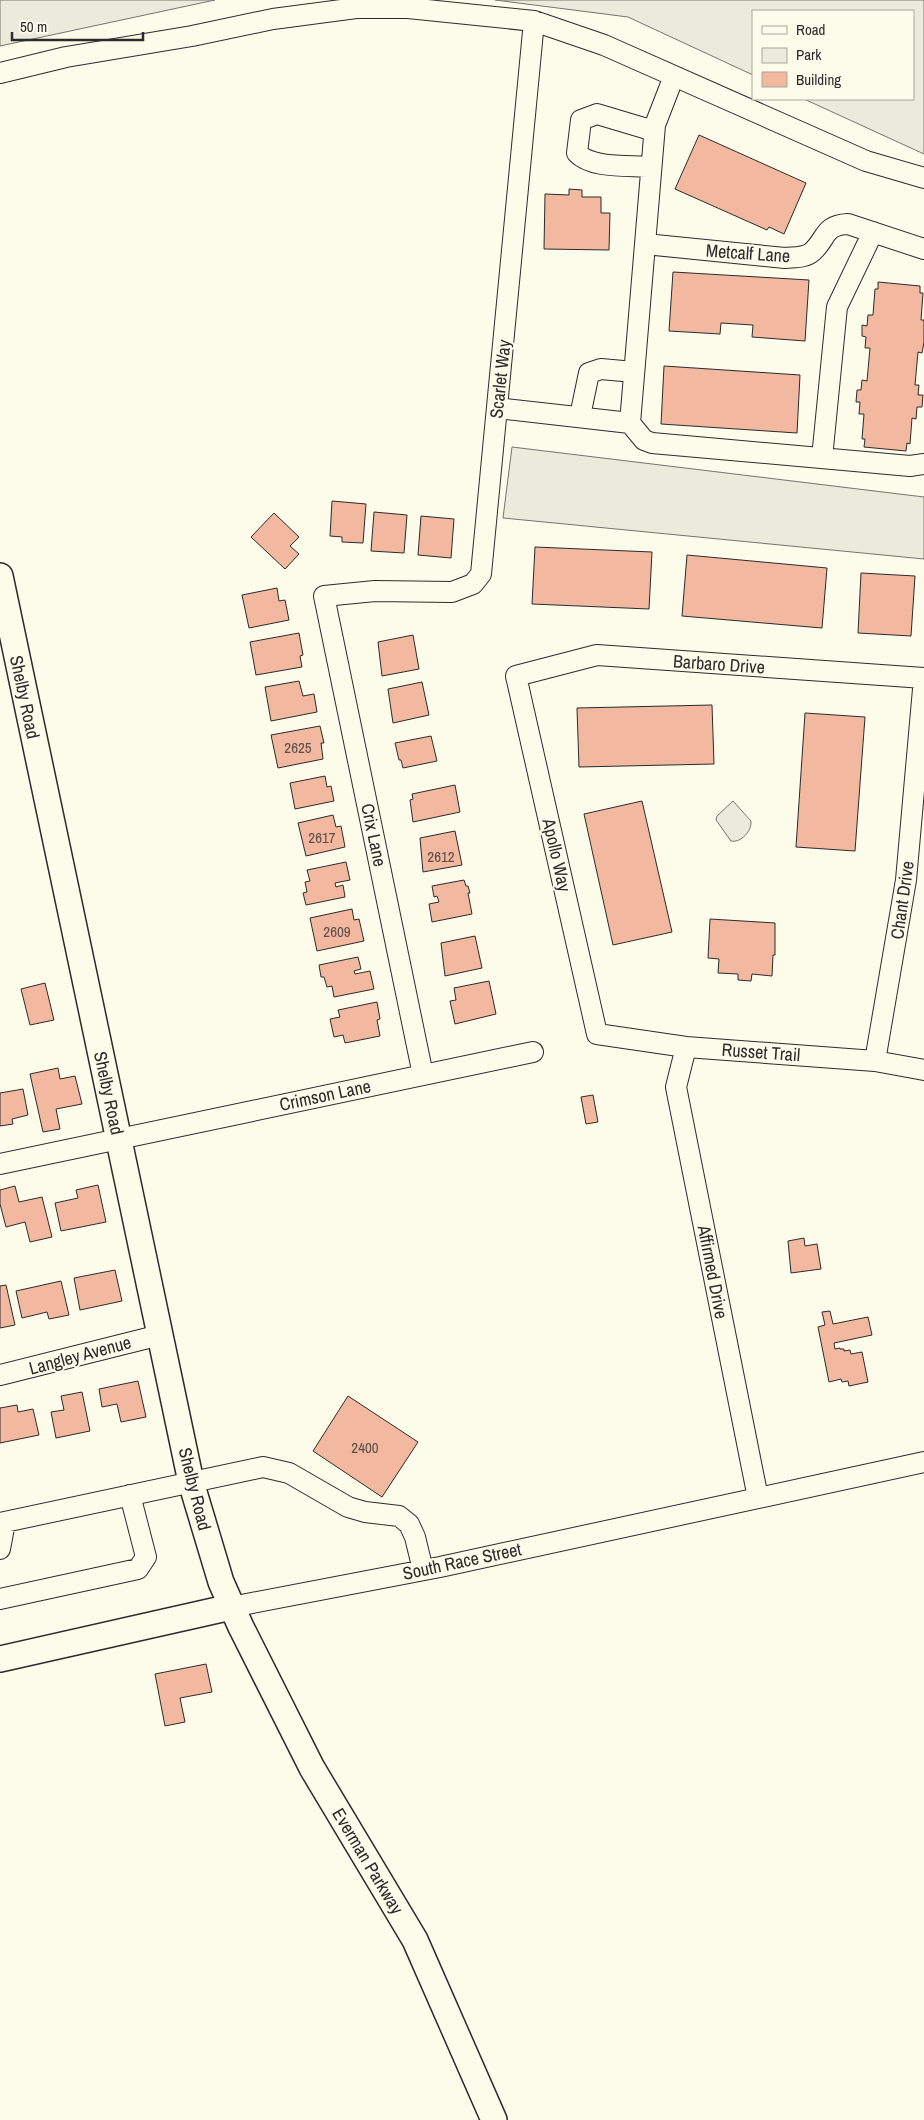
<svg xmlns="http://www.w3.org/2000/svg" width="924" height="2120" font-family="'Archivo Narrow',sans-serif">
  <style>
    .green { fill: #ecebdb; stroke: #74746e }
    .building { fill: #f2b8a0; stroke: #2b2b2b }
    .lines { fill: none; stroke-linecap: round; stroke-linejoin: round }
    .minor-casing { stroke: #2b2b2b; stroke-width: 22 }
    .major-casing { stroke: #2b2b2b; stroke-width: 28 }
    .minor { stroke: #fdfbea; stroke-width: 20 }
    .major { stroke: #fdfbea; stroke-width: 25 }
    .labels { text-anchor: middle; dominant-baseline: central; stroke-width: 4; stroke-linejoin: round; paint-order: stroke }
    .number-label { font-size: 15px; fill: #5d4e48 }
    .street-label { font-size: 18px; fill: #2b2b2b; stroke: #fdfbea }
  </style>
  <rect width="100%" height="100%" fill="#fdfbea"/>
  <path class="green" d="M0,0H215L0,46Z
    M495,0H924V154L804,99H913V11H753V75L628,17Z
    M512,447L924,497V559L503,518Z
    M733,801L751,821C752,831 741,843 731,841L716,820L717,816Z"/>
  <path class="building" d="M699,135L806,183L784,234L769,227L767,230L675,189Z
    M569,189L582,190V197H601V213H610L609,250L544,249L545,194L569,195Z
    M673,272L809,280L805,341L752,337L753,325L721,323L720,334L669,331Z
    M878,282L920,286V293H923L921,320H924V342L922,353L918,352L915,385H919L918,395H923L922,407H917L916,419L912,418L910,444L907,443L906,451L864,447L865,439H862L864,414H859L860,402H856L857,390H861L862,380L867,381L870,348H865L866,337L862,336V325L867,326L868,315H873L875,289H878Z
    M664,366L800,375L797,433L661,424Z
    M332,501L366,504L363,543L342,542V537L330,536Z
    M374,512L407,515L404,553L371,551Z
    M274,513L299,537L290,546L299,554L285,569L251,537Z
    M421,516L454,519L451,558L418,555Z
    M535,547L652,552L649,609L532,604Z
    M687,555L827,568L822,628L682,616Z
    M861,573L915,576L911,636L858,633Z
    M277,588L279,601L285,600L289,620L249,628L242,595Z
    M299,633L303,655L300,656L302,667L256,675L250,642Z
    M413,635L419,669L382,676L378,642Z
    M299,681L303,696L314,694L317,712L271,721L265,687Z
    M422,682L429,715L393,723L388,689Z
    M712,705L714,764L579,767L577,708Z
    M805,713L865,717L855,851L796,847Z
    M320,726L324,743H321L323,759L278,768L271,735Z
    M431,736L437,761L403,768L401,760H399L395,743Z
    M325,776L327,787L331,786L334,801L295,809L290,783Z
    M455,785L460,812L413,822L410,800L413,799L412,794Z
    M642,801L672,932L613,945L584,814Z
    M333,815L336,827L341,826L345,847L306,856L298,823Z
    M455,831L462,865L423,872L420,838Z
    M346,862L350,880L335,883L336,887L343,885L345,897L306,905L303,893L307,892L305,882L310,881L307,870Z
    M464,880L466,886H468L470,893H468L472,914L432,922L429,904L439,902L437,896L434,897L432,886Z
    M352,909L354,920L359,919L364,941L317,951L310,918Z
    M710,919L775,923V955H773L772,976L752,974L751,981L738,980V974L718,973L719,959L708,958Z
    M475,936L482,968L445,976L441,943Z
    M358,957L361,969L354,971L355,974L370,971L374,989L334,997L332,986L327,987L324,977H321L319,965Z
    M489,981L496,1014L455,1024L450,1001L456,1000L454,988Z
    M45,983L54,1020L30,1025L21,989Z
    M377,1002L380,1019L377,1020L380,1036L345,1043L343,1035L334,1037L330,1019L340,1017L338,1010Z
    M58,1068L60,1079L75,1076L82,1104L56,1109L60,1129L43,1132L30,1074Z
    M23,1089L28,1115L12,1119L13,1124L0,1126V1093Z
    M593,1095L598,1122L586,1124L581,1097Z
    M98,1185L106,1222L61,1231L55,1203L78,1198L76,1190Z
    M15,1186L19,1202L42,1197L52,1237L30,1242L25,1222L6,1227L0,1204V1190Z
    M804,1238L805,1246L817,1244L821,1269L791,1273L788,1241Z
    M115,1270L122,1301L80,1310L74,1278Z
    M61,1281L69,1315L49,1319L47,1312L22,1318L16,1291Z
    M6,1285L15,1325L0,1328V1286Z
    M830,1311L833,1324L868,1317L872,1335L834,1343L835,1349L840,1348V1349H844V1351L850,1350L851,1354L862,1352L868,1382L849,1386L848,1381L842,1382L841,1379L829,1382L818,1327L825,1325L822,1312Z
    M138,1381L146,1417L121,1422L117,1404L102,1407L99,1389Z
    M82,1392L90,1431L56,1438L51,1412L64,1410L61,1396Z
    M348,1396L418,1442L382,1497L313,1451Z
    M17,1405L18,1412L33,1409L39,1435L0,1443V1408Z
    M206,1664L212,1692L180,1698L185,1722L165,1726L155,1674Z"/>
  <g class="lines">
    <g class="minor-casing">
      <path id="minor" d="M0,73L66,57L192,36L273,19L356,8H408L534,21L604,45L866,161L924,178
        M651,167C630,165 592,169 577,153L581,120L597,114L654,131
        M645,244L785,258C794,257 805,258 812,252C827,239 823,225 848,224L924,249
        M497,408L630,423L644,440L652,443L910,466L924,464
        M580,416L589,373L601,369L634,372
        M630,423L655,125L674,76
        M822,458L837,307L873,232
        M686,1047L676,1087L758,1498
        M875,1061L906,880L924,678L597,655L516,676L597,1034L686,1047L875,1061L924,1070
        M423,1075L324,596L375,591L452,592L473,584L481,574L534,21
        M0,1164L533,1052
        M0,1375L160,1335
        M0,1523L263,1467L289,1473L348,1507L365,1512L399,1516L409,1524L415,1537L423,1570
        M0,1549L5,1522
        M0,1599L138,1569L146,1557L130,1495
        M231,1607L440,1567L924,1462"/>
    </g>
    <g class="major-casing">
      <path id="major" d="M0,576L191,1482L221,1582L241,1627L312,1768L415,1940L494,2120
        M0,1659L231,1607"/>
    </g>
    <use href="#minor" class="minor"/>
    <use href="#major" class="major"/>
  </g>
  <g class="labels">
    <g class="number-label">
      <text x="298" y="747">2625</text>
      <text x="322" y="837">2617</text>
      <text x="441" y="856">2612</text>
      <text x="337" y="931">2609</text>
      <text x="365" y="1447">2400</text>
    </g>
    <g class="street-label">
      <text transform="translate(748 253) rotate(4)">Metcalf Lane</text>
      <text transform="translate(500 379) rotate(-84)">Scarlet Way</text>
      <text transform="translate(719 664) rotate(4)">Barbaro Drive</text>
      <text transform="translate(25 697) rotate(78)">Shelby Road</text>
      <text transform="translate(374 835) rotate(78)">Crix Lane</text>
      <text transform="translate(557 855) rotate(77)">Apollo Way</text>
      <text transform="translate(902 900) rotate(-82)">Chant Drive</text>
      <text transform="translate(761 1052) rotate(4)">Russet Trail</text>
      <text transform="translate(109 1093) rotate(78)">Shelby Road</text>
      <text transform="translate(325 1095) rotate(-12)">Crimson Lane</text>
      <text transform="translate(713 1272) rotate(79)">Affirmed Drive</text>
      <text transform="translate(80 1355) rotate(-15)">Langley Avenue</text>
      <text transform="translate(195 1489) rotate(76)">Shelby Road</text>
      <text transform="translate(462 1561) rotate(-12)">South Race Street</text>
      <text transform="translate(368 1861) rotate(59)">Everman Parkway</text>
    </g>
  </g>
  <rect x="752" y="10" width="162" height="90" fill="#fdfbea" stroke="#a9a89e"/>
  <rect x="762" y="26" width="25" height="8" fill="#fdfbea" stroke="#a9a89e"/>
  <text x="796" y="35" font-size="15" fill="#2b2b2b">Road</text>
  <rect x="762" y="48" width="25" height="15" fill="#ecebdb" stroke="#a9a89e"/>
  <text x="796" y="60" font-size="15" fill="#2b2b2b">Park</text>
  <rect x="762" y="72" width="25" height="15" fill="#f2b8a0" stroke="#a9a89e"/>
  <text x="796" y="85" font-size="15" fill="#2b2b2b">Building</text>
  <path d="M12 32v8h131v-8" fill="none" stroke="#2b2b2b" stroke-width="2.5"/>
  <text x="20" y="32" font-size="15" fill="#2b2b2b" stroke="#fdfbea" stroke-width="4" paint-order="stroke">50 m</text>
</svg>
